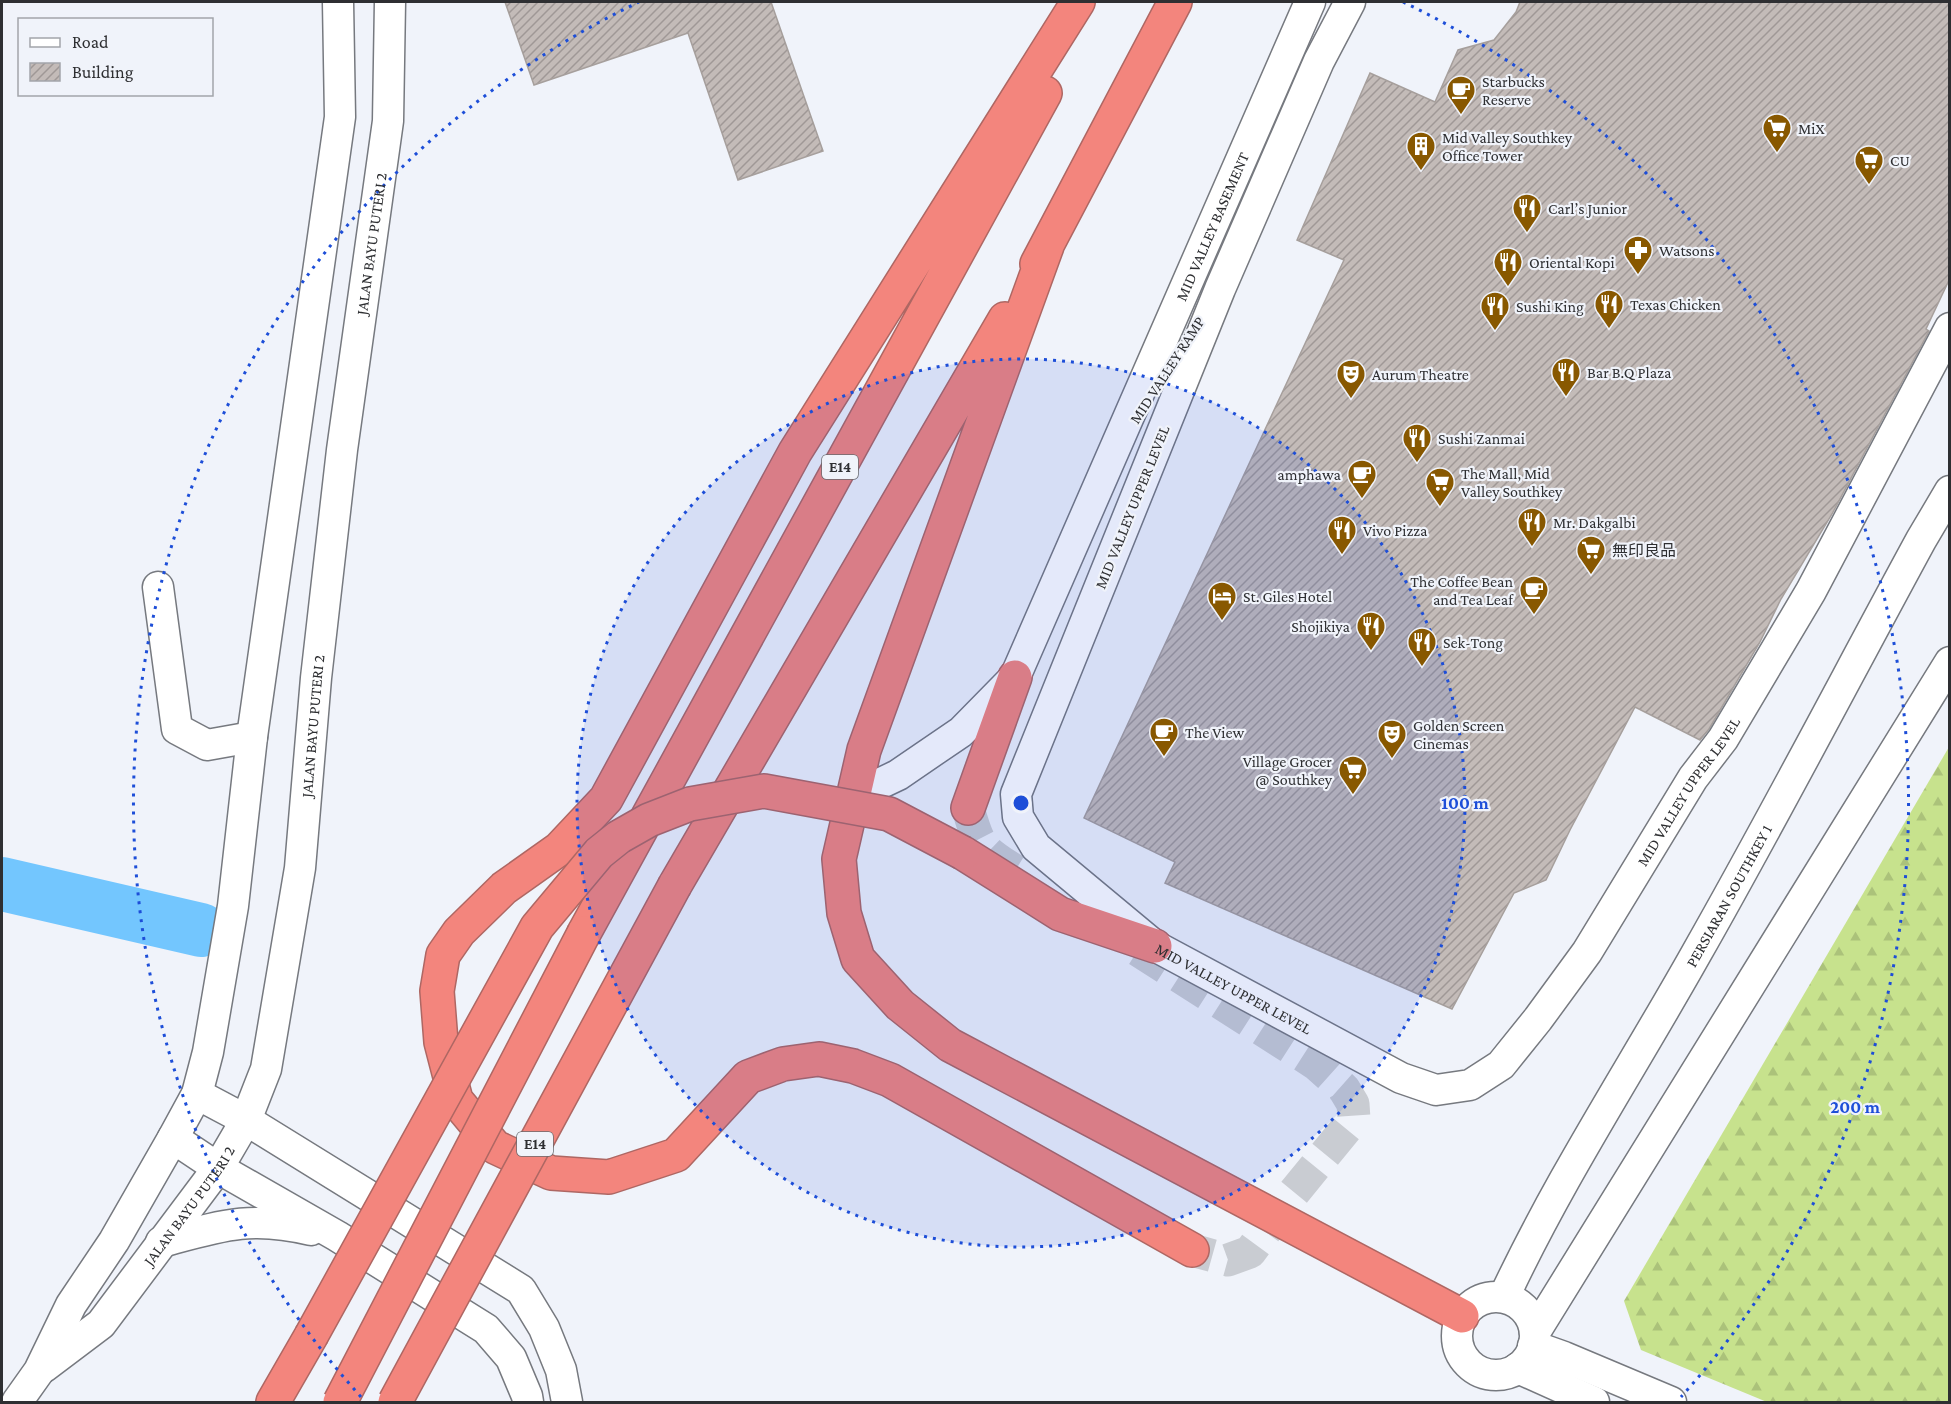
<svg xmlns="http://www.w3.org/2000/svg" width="1951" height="1404" font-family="'Crimson Pro','Noto Sans SC',serif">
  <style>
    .forest { fill: url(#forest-firs) }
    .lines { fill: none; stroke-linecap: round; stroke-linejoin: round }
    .river { stroke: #73c6fe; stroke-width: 54 }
    .building { fill: url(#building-hatch); stroke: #a69f9c; stroke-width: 1.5 }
    .highway-tunnel { stroke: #c9ccd2; stroke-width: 33; stroke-dasharray: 33 16; stroke-linecap: butt }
    .minor-casing { stroke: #76797f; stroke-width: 33 }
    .highway-casing { stroke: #ae6763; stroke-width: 36 }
    .minor { stroke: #fff; stroke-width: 30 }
    .highway { stroke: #f3857d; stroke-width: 33 }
    .highway-bridge-casing { stroke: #ae6763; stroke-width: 36; stroke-linecap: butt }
    .highway-bridge { stroke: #f3857d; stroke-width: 33 }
    .ring { fill: none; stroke: #1d4ed8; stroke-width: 3; stroke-dasharray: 3 6 }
    .labels { text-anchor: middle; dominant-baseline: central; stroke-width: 4.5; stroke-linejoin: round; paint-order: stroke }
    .shield { fill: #f0f3fa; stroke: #686a6e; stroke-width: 1.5 }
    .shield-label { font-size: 15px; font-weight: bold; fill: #2e2f32 }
    .poi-label { font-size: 16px; fill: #2e2f32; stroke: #f0f3fa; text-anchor: start }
    .street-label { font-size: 16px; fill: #2e2f32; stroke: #f0f3fa }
    .centre { fill: #1d4ed8; stroke: #f0f3fa; stroke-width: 3 }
    .ring-label { font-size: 18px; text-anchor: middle; font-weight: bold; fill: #1d4ed8; stroke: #f0f3fa; stroke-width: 4.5; stroke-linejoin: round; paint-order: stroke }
  </style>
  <defs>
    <pattern id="forest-firs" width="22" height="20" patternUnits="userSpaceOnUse" patternTransform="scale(1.5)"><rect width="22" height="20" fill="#c7e28d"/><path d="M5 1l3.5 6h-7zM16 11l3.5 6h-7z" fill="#abc27a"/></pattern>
    <pattern id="building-hatch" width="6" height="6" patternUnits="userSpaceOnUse" patternTransform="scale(1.5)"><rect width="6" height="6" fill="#c3bbb8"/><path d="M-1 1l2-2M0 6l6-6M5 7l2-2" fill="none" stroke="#9f9896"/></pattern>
  </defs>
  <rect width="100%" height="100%" fill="#f0f3fa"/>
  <path class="forest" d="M1949,747V1402H1767L1641,1350L1624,1301Z"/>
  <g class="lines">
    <path class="river" d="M2,884L201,930"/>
  </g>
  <path class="building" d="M505,2H771L823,151L738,180L688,33L534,85Z
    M1520,2H1950V278L1926,329L1929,331L1832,514L1781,599L1760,642L1709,729L1700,740L1635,707L1570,830L1546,880L1514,893L1452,1009L1165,883L1175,862L1084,818L1344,260L1297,240L1370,73L1435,102L1458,50L1494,40L1516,12Z"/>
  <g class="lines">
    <path class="highway-tunnel" d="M968,808C979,848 982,850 1017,872
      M1138,950L1316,1064L1344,1089L1353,1104L1354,1119L1291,1196L1250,1252L1228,1260L1192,1250"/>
    <g class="minor-casing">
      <g id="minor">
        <path id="s1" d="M1350,2L1319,61L1220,289L1016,794L1018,817L1036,847L1155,946L1401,1078L1436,1090L1470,1085L1501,1065L1538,1019L1587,952L1693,778L1723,739L1811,591L1950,328"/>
        <path d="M158,587L177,729L207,745L252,737"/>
        <path id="s2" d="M854,796L898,775L961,732L1015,677L1310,2"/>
        <path d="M197,1094L246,1120L521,1290L544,1328L561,1370L567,1402"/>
        <path d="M173,1138L218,1168L337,1236L486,1329L511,1358L527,1396L528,1402"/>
        <path d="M161,1242C220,1226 250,1215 311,1230"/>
        <path id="s3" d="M1504,1297C1559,1179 1632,1068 1696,954C1774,817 1846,678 1921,540L1950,491"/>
        <circle cx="1496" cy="1336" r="39"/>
        <path d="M1535,1332L1950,662"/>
        <path d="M1533,1346L1564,1357L1671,1402"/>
        <path id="s4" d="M44,1367L101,1324L218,1168L246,1120L266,1069L300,868L316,678L342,450L388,121L390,2"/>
        <path d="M1518,1368L1594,1402"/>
        <path d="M17,1402L39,1371L71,1305L114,1241L173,1138L197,1094L208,1052L233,906L252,737L340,117L338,2"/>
      </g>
    </g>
    <g class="highway-casing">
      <path id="highway" d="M1078,2L795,452L606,799L559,849L504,888L459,932L443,955L437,991L441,1042L456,1100L495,1147L551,1173L609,1177L676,1155L748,1077L783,1064L819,1059L853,1066L890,1080L1192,1250
        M1047,246L864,750L839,859L844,913L858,959L900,1005L950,1045L1462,1316
        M1037,264L1175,2
        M968,808L1015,677
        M963,853L1060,914L1155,946
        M675,885L1005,319
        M584,933L1045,93
        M273,1402L311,1336"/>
    </g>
    <use href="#minor" class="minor"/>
    <use href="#highway" class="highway"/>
    <g class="highway-bridge-casing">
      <path id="highway-bridge" d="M311,1336L537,927L599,853L619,837L649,820L690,804L764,791L889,814L963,853
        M340,1402L584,933
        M395,1402L675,885"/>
    </g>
    <use href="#highway-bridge" class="highway-bridge"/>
  </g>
  <circle cx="1021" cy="803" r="444" fill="#1d4ed8" fill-opacity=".12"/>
  <g class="ring">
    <circle cx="1021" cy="803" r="444"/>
    <path d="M361 1397A888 888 0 0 1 639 2M1403 2A888 888 0 0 1 1681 1397"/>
  </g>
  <defs>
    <g id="cafe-pin" transform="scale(1.5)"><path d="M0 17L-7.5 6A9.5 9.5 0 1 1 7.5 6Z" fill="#885800" stroke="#f0f3fa"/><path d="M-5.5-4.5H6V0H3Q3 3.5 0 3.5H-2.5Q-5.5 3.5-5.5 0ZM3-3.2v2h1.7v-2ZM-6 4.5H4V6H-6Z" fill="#fff"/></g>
    <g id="supermarket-pin" transform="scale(1.5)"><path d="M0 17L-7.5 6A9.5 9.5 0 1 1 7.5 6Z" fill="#885800" stroke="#f0f3fa"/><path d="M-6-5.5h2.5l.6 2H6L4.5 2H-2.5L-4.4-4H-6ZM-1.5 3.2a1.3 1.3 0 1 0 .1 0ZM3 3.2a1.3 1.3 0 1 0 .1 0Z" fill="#fff"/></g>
    <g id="building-pin" transform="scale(1.5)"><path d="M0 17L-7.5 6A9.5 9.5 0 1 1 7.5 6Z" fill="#885800" stroke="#f0f3fa"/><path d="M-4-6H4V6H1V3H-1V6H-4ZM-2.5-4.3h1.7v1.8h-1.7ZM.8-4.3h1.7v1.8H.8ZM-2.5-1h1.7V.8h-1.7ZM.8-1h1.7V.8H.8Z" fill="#fff"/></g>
    <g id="restaurant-pin" transform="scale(1.5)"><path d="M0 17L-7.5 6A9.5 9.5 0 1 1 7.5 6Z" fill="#885800" stroke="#f0f3fa"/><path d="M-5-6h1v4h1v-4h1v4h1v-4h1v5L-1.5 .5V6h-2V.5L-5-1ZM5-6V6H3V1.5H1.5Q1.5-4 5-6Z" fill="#fff"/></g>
    <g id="pharmacy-pin" transform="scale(1.5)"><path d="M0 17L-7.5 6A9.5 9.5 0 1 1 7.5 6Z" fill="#885800" stroke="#f0f3fa"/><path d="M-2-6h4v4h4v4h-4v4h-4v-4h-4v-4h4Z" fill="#fff"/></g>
    <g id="theatre-pin" transform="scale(1.5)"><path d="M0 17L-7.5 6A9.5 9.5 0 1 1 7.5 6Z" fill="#885800" stroke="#f0f3fa"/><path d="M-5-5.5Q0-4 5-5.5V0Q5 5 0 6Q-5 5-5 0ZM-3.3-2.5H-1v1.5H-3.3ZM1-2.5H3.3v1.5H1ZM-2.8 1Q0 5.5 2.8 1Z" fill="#fff"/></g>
    <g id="hotel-pin" transform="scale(1.5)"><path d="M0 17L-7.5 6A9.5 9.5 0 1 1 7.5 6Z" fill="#885800" stroke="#f0f3fa"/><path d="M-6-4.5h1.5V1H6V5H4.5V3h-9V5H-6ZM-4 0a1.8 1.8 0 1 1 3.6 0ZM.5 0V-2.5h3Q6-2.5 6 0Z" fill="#fff"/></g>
  </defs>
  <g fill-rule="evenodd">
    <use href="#cafe-pin" x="1461" y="90"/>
    <use href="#supermarket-pin" x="1777" y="128"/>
    <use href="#building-pin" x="1421" y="146"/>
    <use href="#supermarket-pin" x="1869" y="160"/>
    <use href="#restaurant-pin" x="1527" y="208"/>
    <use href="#pharmacy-pin" x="1638" y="250"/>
    <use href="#restaurant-pin" x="1508" y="262"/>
    <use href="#restaurant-pin" x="1609" y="304"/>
    <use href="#restaurant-pin" x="1495" y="306"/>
    <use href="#restaurant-pin" x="1566" y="372"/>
    <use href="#theatre-pin" x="1351" y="374"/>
    <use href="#restaurant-pin" x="1417" y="438"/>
    <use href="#cafe-pin" x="1362" y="474"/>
    <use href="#supermarket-pin" x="1440" y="482"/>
    <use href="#restaurant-pin" x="1532" y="522"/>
    <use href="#restaurant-pin" x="1342" y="530"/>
    <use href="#supermarket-pin" x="1591" y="550"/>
    <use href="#cafe-pin" x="1534" y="590"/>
    <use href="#hotel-pin" x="1222" y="596"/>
    <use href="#restaurant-pin" x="1371" y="626"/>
    <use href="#restaurant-pin" x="1422" y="642"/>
    <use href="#cafe-pin" x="1164" y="732"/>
    <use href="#theatre-pin" x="1392" y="734"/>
    <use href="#supermarket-pin" x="1353" y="770"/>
  </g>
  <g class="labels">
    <g class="shield">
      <rect x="822" y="455" width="36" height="24" rx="4.5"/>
      <rect x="517" y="1132" width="36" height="24" rx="4.5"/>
    </g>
    <g class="shield-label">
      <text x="840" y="467">E14</text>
      <text x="535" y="1144">E14</text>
    </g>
    <g class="poi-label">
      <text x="1482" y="81">Starbucks<tspan x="1482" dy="18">Reserve</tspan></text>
      <text x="1798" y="128">MiX</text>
      <text x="1442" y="137">Mid Valley Southkey<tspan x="1442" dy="18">Office Tower</tspan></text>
      <text x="1890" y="160">CU</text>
      <text x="1548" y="208">Carl’s Junior</text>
      <text x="1659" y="250">Watsons</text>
      <text x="1529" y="262">Oriental Kopi</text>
      <text x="1630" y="304">Texas Chicken</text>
      <text x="1516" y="306">Sushi King</text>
      <text x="1587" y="372">Bar B.Q Plaza</text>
      <text x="1372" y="374">Aurum Theatre</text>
      <text x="1438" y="438">Sushi Zanmai</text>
      <text x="1461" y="473">The Mall, Mid<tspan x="1461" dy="18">Valley Southkey</tspan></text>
      <text x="1341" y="474" text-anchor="end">amphawa</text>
      <text x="1553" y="522">Mr. Dakgalbi</text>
      <text x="1363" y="530">Vivo Pizza</text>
      <text x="1612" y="550">無印良品</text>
      <text x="1513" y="581" text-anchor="end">The Coffee Bean<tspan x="1513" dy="18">and Tea Leaf</tspan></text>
      <text x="1243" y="596">St. Giles Hotel</text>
      <text x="1350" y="626" text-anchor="end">Shojikiya</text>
      <text x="1443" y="642">Sek-Tong</text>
      <text x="1413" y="725">Golden Screen<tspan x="1413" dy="18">Cinemas</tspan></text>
      <text x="1185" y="732">The View</text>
      <text x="1332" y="761" text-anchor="end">Village Grocer<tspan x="1332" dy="18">@ Southkey</tspan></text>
    </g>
    <g class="street-label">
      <text stroke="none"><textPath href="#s2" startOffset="694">MID VALLEY BASEMENT</textPath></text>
      <text stroke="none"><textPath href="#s4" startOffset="1209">JALAN BAYU PUTERI 2</textPath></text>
      <text transform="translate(1167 370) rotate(-57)">MID VALLEY RAMP</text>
      <text transform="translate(1132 507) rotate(-68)">MID VALLEY UPPER LEVEL</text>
      <text stroke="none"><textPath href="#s4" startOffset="723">JALAN BAYU PUTERI 2</textPath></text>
      <text stroke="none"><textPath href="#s1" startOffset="1792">MID VALLEY UPPER LEVEL</textPath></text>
      <text stroke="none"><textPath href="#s3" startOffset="460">PERSIARAN SOUTHKEY 1</textPath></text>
      <text stroke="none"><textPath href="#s1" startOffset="1162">MID VALLEY UPPER LEVEL</textPath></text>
      <text stroke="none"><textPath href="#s4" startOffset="219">JALAN BAYU PUTERI 2</textPath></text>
    </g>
  </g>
  <circle cx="1021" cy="803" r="9" class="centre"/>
  <g class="ring-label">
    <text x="1465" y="809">100 m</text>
    <text x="1855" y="1113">200 m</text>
  </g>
  <rect width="1951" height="1404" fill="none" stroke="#2e2f32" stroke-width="6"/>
  <rect x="18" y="18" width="195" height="78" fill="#f0f3fa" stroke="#a2a5aa" stroke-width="1.5"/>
  <rect x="30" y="38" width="30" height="9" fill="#ffffff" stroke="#a2a5aa" stroke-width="1.5"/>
  <text x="72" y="48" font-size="18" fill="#2e2f32">Road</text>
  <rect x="30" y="63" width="30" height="18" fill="url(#building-hatch)" stroke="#a2a5aa" stroke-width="1.5"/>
  <text x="72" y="78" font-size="18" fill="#2e2f32">Building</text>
</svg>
